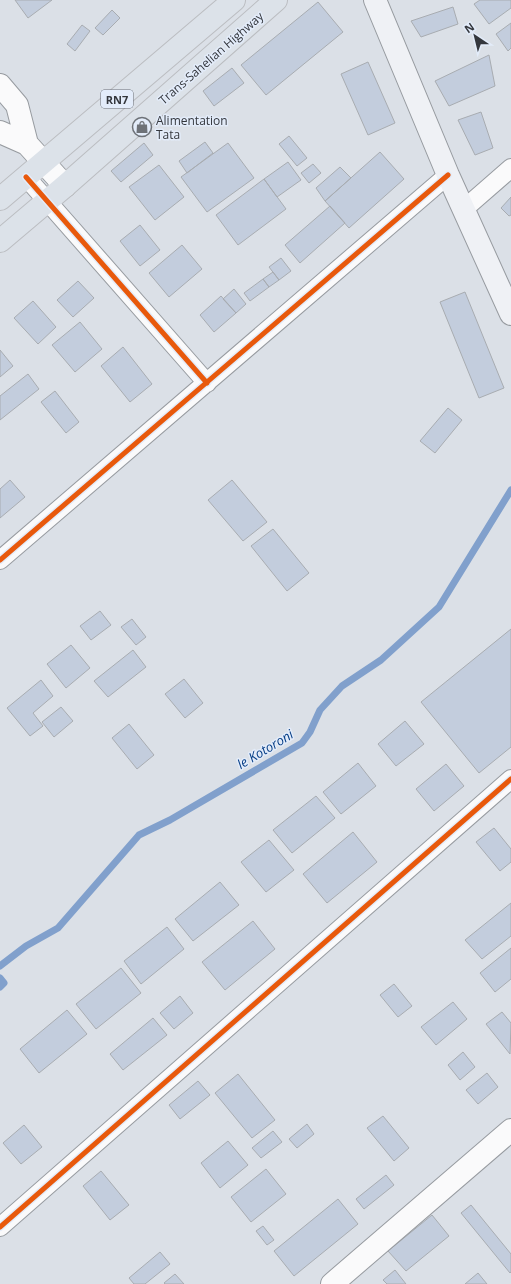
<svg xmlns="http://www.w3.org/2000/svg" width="511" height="1284" font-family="'Open Sans',sans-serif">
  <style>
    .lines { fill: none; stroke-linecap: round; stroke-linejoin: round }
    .stream { stroke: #81a0cc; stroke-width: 7 }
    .building { fill: #c3cddd; stroke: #a8acb1 }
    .minor-casing { stroke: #979ba0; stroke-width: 20 }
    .tertiary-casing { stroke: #979ba0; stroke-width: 24 }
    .secondary-casing { stroke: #979ba0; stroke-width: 24 }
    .trunk-casing { stroke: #bbbdc1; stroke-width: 24 }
    .minor { stroke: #fafafb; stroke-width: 18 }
    .tertiary { stroke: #fafafb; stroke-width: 22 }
    .secondary { stroke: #eff1f5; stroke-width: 22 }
    .trunk { stroke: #dce2e9; stroke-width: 22 }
    .cycleway-casing { stroke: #e3ecfa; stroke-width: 8 }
    .cycleway { stroke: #e8590c; stroke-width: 5 }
    .labels { text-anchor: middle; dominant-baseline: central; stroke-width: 3; stroke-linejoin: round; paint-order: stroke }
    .shield { fill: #e3ecfa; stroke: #686d76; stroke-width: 1 }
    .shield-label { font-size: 11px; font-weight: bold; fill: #34373d }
    .street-label { font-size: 12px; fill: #34373d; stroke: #e3ecfa }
    .poi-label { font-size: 12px; fill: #34373d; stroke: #e3ecfa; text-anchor: start }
    .water-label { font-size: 13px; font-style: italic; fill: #053d85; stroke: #e3ecfa }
  </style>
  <rect width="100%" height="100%" fill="#dbe0e7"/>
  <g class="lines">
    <path class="stream" d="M0,966L26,946L58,928L139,835L170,820L302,743L310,732L320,710L342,686L381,660L439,607L511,490
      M0,978L4,983L0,987"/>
  </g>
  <path class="building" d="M15,0H52L28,18Z
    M480,0H511V8L489,24L474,4Z
    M318,2L343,32L266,95L241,65Z
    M453,7L458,24L421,37L411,21Z
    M112,10L120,18L103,35L95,28Z
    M511,23V48L508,51L496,34Z
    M82,25L90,31L75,51L67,44Z
    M489,55L495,86L449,106L435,81Z
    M368,62L395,123L368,135L341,74Z
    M232,68L244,83L214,106L203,91Z
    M481,112L493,148L475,155L458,120Z
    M289,136L307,158L297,166L279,144Z
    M205,142L213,153L187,173L179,161Z
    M144,143L153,155L121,182L111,171Z
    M228,143L254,178L207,212L181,177Z
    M380,152L404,179L349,228L325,201Z
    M288,162L301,180L277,197L264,179Z
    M313,164L321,173L309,183L301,173Z
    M159,165L184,197L155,220L129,187Z
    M340,167L351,178L325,201L316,188Z
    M264,179L286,209L238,245L216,215Z
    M511,197V215L509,216L501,208Z
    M330,206L345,223L300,263L285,245Z
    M140,225L160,250L140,266L120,241Z
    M182,245L202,269L169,297L149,273Z
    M281,258L291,271L279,280L269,267Z
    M273,272L279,280L269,287L263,279Z
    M263,279L269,287L250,301L244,293Z
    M78,281L94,298L73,317L57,300Z
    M234,289L246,304L236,313L223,299Z
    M465,292L504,388L479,398L440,302Z
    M221,296L236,313L214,332L200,315Z
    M33,301L56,327L38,344L14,318Z
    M80,322L102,349L75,372L52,345Z
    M123,347L152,384L130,402L101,366Z
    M0,350L13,366L0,377Z
    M28,374L39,389L0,420V396Z
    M55,391L79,422L66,433L41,402Z
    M448,408L462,420L435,453L420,441Z
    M10,480L25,497L0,518V489Z
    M232,480L267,522L243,541L208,500Z
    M273,529L309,573L287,591L251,546Z
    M100,611L111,625L91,640L80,626Z
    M132,619L146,637L136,645L121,627Z
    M511,629V747L479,773L421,702Z
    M71,645L90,668L66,688L47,664Z
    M133,650L146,667L108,697L94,681Z
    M184,679L203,703L185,718L165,694Z
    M41,680L53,696L33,713L43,726L30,736L7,708Z
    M61,707L73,721L54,737L42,722Z
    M405,721L424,744L396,766L378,744Z
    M129,724L154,755L137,769L112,738Z
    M358,763L376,786L341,814L323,792Z
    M446,764L464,786L434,811L416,789Z
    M316,796L335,818L292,853L273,830Z
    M494,828L511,849V862L500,871L476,842Z
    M353,832L377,862L327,903L303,874Z
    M269,840L294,870L266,892L241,862Z
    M220,882L239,905L193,941L175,919Z
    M511,903V936L482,959L465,940Z
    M253,921L275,949L225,990L202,962Z
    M167,927L184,949L141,984L124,961Z
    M511,948V979L495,992L480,973Z
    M121,968L141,993L96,1029L76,1004Z
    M394,984L412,1006L398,1017L380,995Z
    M180,996L193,1013L174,1029L160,1013Z
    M453,1002L467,1019L436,1045L421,1027Z
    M67,1010L87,1034L39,1073L20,1049Z
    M502,1012L511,1023L510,1054L486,1024Z
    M153,1018L167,1035L123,1070L110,1054Z
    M463,1052L475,1067L460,1080L448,1065Z
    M487,1073L498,1087L478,1104L466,1090Z
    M238,1074L275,1120L252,1138L215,1093Z
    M198,1081L210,1095L180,1119L169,1105Z
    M383,1116L409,1148L394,1161L367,1128Z
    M307,1124L314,1134L297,1148L289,1139Z
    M24,1125L42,1147L21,1164L3,1143Z
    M273,1131L282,1142L261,1158L252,1148Z
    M228,1141L248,1165L220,1188L201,1163Z
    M266,1169L286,1194L251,1222L231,1197Z
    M101,1171L129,1205L110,1220L83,1186Z
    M386,1175L394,1185L364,1209L356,1199Z
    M338,1199L358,1224L294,1276L274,1251Z
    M471,1205L511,1254V1272L510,1273L461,1213Z
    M432,1215L449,1236L406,1271L388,1251Z
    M263,1226L274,1240L267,1245L256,1231Z
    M160,1252L170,1264L145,1284H134L129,1278Z
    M395,1270L406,1284H387L383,1280Z
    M478,1273L487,1284H465Z
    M175,1274L184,1284H165L164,1283Z"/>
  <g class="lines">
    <g class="minor-casing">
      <path id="minor" d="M26,177L207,383
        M464,209L511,168
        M0,560L448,175
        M0,1227L511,779"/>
    </g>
    <g class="tertiary-casing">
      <path id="tertiary" d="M0,85L17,105L27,144
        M0,132L27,144L65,186
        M332,1284L511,1130"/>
    </g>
    <g class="secondary-casing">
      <path id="secondary" d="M375,0L448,175L511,314"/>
    </g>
    <g class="trunk-casing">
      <path id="trunk" d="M0,199L234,0
        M0,241L65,186L276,0"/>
    </g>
    <use href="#minor" class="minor"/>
    <use href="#tertiary" class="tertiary"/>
    <use href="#secondary" class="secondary"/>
    <use href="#trunk" class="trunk"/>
    <g class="cycleway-casing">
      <path id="cycleway" d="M26,177L207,383
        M0,560L448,175
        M0,1227L511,779"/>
    </g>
    <use href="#cycleway" class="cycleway"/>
  </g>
  <defs>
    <g id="shop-ring" transform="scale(1)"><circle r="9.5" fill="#e3ecfa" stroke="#6e7278" stroke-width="1.5"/><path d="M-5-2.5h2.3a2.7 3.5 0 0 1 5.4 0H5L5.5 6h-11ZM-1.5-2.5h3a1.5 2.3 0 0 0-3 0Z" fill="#6e7278"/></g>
  </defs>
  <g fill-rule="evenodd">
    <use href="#shop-ring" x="142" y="127"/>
  </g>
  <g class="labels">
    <rect class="shield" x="101" y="90" width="32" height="18" rx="3"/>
    <g class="shield-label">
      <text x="117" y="99">RN7</text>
    </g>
    <g class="street-label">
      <text transform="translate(211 58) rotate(-41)">Trans-Sahelian Highway</text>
    </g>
    <g class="poi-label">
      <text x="156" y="120">Alimentation<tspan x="156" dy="14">Tata</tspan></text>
    </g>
    <g class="water-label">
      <text transform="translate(265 749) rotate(-31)">le Kotoroni</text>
    </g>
  </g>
  <g transform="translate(475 36) rotate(325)" stroke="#e3ecfa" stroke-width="3" paint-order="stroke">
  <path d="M0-3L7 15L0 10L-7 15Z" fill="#34373d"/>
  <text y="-6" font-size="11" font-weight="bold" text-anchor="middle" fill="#34373d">N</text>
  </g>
</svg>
